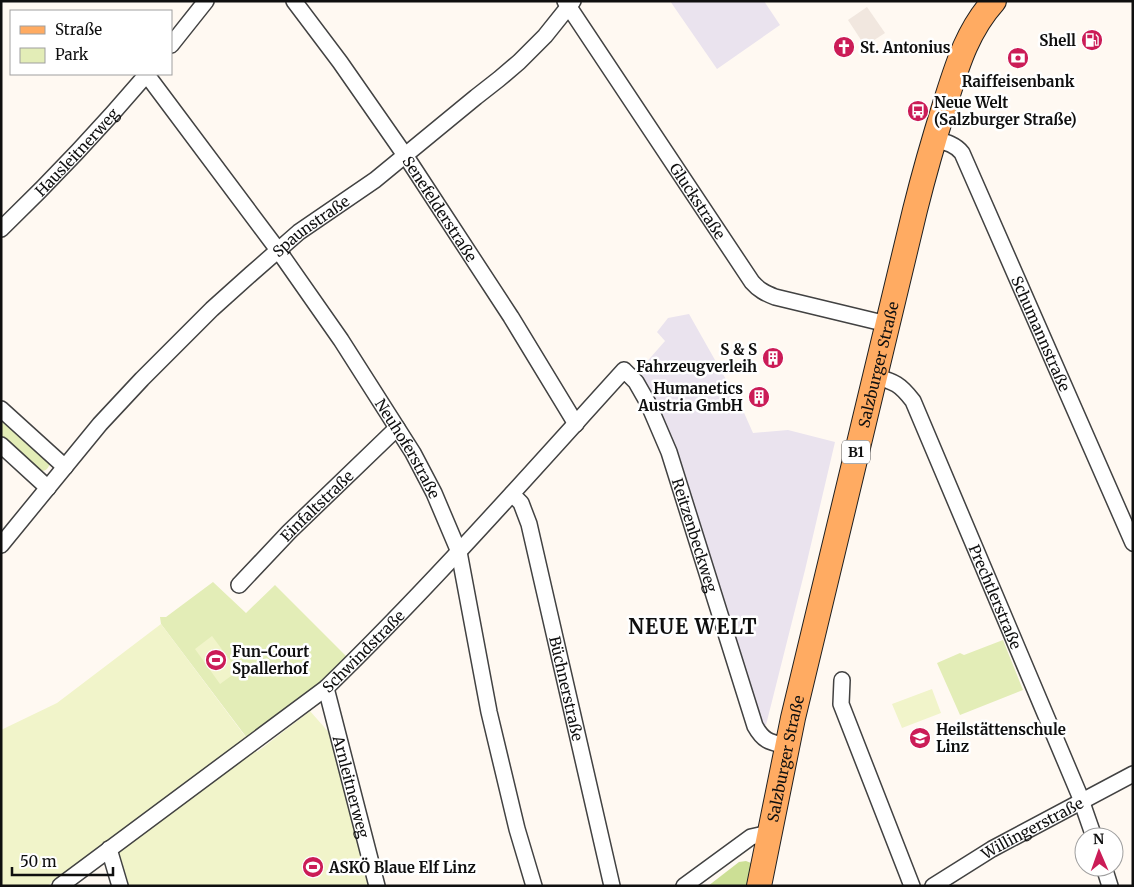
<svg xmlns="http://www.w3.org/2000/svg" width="1134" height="887" font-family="Merriweather,serif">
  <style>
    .industrial { fill: #eae3ee }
    .green { fill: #e3edb7 }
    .forest { fill: #ccdf95 }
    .pitch { fill: #f1f4ca }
    .plaza { fill: #f1e7df }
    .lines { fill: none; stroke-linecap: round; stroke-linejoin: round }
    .minor-casing { stroke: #424242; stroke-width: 18 }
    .primary-casing { stroke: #202020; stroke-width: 26 }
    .minor { stroke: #fff; stroke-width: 15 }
    .primary { stroke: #ffab62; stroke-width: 24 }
    .labels { text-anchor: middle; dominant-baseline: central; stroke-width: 5; stroke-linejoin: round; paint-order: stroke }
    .shield { fill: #fff; stroke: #575757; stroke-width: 1 }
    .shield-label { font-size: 14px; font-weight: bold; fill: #0f0f0f }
    .poi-label { font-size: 15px; font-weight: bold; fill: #0f0f0f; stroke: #fff; text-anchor: start }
    .street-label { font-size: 15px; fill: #0f0f0f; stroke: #fff }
    .district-label { font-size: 20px; font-weight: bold; letter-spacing: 1px; fill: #0f0f0f; stroke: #fff }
  </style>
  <rect width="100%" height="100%" fill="#fff9f2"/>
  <path class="industrial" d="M670,1H764L780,25L717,69Z
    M689,314L741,406L753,433L788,430L835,442L805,570L766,725H761L642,375L644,365L665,341L657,332L668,318Z"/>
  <path class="green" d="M1,415L50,462C49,469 45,472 38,471L1,438Z
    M213,582L246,613L275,585L347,657L323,682L247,738L161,624L160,617H166Z
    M1003,640L1023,690L960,715L937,663L960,653L964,655Z"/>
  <path class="forest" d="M746,861L751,863L753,869L751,886H708L739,862Z"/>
  <path class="pitch" d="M161,624L257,752L310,711L332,736L371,886H128L113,837L47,886H1V730L57,703Z
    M212,636L238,671L220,684L195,649Z
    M932,689L941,713L902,728L892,704Z"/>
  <path class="plaza" d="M867,7L885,33L865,46L848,20Z"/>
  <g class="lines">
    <g class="minor-casing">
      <g id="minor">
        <path id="s1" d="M294,1L340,62L409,161L511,317L576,424"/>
        <path id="s2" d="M565,1L752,282C759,290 765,293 775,297L887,324"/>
        <path d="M171,45L206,1"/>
        <path id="s3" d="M147,75L278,250L341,340L413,453L434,493L459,552L489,712L517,829L534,886"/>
        <path id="s4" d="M934,139C945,142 955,144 962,153L1133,543"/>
        <path id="s5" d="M1,229C53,179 101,128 147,74"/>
        <path id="s6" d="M874,376C895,382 900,384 913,401L1079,794L1094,837"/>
        <path d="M1,409L65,467"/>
        <path d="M1,445L48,488"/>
        <path id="s7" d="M512,494L521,503L529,524L612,886"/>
        <path id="s8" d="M1,545L100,424L142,379L212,309L251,274L299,232L375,180L476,97L499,79L519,62L545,36L573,1"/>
        <path id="s9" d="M239,585L289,532L397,428"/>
        <path d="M842,680L841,704L912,886"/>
        <path id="s10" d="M326,688L377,886"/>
        <path d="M109,849L120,886"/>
        <path d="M1104,867L1110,886"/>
        <path id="s11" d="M60,886L326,688C430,587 526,478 624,370L636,382L648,403L669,452L755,726C764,742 770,742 787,746"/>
        <path d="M684,886L751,837L760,835L770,837"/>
        <path id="s12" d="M933,886L992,849L1133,774"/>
      </g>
    </g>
    <g class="primary-casing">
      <g id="primary">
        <path id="s13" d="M759,886L793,718L915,210C924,174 934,139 945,104C957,66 967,31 994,1"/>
      </g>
    </g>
    <use href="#minor" class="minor"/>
    <use href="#primary" class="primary"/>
  </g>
  <defs>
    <g id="fuel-disc" transform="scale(1.125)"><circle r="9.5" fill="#cb1c57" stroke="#fff"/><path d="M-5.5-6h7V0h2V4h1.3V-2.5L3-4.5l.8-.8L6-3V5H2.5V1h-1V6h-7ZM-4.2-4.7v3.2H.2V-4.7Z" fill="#fff"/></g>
    <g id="church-disc" transform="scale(1.125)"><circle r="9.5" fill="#cb1c57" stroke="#fff"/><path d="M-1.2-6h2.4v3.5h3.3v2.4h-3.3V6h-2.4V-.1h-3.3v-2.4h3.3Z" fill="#fff"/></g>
    <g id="bank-disc" transform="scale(1.125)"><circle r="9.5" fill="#cb1c57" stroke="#fff"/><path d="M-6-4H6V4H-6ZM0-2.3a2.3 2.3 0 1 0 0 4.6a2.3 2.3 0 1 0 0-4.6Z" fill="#fff"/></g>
    <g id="bus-disc" transform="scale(1.125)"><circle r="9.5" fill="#cb1c57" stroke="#fff"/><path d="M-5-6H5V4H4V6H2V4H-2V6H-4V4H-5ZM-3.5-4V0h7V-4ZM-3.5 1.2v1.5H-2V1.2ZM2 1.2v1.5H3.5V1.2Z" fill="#fff"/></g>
    <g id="building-disc" transform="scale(1.125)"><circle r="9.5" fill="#cb1c57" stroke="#fff"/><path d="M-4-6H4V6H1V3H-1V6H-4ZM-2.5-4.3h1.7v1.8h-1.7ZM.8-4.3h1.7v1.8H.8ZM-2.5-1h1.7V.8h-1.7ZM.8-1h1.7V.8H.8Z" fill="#fff"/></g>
    <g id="stadium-disc" transform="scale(1.125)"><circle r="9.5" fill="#cb1c57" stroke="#fff"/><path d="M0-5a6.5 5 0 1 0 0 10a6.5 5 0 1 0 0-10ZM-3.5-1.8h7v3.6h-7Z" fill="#fff"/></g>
    <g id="school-disc" transform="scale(1.125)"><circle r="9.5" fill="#cb1c57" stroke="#fff"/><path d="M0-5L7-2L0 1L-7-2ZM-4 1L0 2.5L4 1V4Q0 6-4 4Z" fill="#fff"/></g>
  </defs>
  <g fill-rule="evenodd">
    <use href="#fuel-disc" x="1092" y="40"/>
    <use href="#church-disc" x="844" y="47"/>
    <use href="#bank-disc" x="1018" y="58"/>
    <use href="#bus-disc" x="918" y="111"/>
    <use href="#building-disc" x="773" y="358"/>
    <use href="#building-disc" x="759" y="397"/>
    <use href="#stadium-disc" x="216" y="660"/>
    <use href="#school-disc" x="920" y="738"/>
    <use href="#stadium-disc" x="313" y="867"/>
  </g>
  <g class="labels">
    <rect class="shield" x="842" y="440.5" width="28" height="23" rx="4"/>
    <g class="shield-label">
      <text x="856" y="452">B1</text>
    </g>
    <g class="poi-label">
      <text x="1076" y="40" text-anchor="end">Shell</text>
      <text x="860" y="47">St. Antonius</text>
      <text x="1018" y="81" text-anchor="middle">Raiffeisenbank</text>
      <text x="934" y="102">Neue Welt<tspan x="934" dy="17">(Salzburger Straße)</tspan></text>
      <text x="757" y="349" text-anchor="end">S &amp; S<tspan x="757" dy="17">Fahrzeugverleih</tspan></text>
      <text x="743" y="388" text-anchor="end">Humanetics<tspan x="743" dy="17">Austria GmbH</tspan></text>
      <text x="232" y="651">Fun-Court<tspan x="232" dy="17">Spallerhof</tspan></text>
      <text x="936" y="729">Heilstättenschule<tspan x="936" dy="17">Linz</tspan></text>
      <text x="329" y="867">ASKÖ Blaue Elf Linz</text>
    </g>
    <g class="street-label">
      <text stroke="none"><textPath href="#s5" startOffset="108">Hausleitnerweg</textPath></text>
      <text stroke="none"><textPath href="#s2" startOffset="240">Gluckstraße</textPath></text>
      <text stroke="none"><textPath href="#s1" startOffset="254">Senefelderstraße</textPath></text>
      <text stroke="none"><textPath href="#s8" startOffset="446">Spaunstraße</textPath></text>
      <text stroke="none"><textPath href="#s4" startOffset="229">Schumannstraße</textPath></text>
      <text stroke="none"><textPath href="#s13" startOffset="535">Salzburger Straße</textPath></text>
      <text stroke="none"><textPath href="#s3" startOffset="456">Neuhoferstraße</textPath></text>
      <text stroke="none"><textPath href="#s9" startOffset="111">Einfaltstraße</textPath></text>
      <text stroke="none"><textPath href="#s11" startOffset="949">Reitzenbeckweg</textPath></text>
      <text stroke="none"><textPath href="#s6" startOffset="260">Prechtlerstraße</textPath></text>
      <text stroke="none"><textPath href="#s11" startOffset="384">Schwindstraße</textPath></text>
      <text stroke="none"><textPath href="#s7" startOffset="204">Büchnerstraße</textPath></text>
      <text stroke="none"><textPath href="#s13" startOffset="130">Salzburger Straße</textPath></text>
      <text stroke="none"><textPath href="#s10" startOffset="102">Arnleitnerweg</textPath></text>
      <text stroke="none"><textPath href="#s12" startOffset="115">Willingerstraße</textPath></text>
    </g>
    <g class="district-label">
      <text x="693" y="626">NEUE WELT</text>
    </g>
  </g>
  <rect width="1134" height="887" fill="none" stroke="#0f0f0f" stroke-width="5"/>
  <rect x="10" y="10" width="162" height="65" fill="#ffffff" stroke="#9f9f9f"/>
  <rect x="20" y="26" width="25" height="8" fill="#ffab62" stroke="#9f9f9f"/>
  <text x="55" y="35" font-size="15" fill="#0f0f0f">Straße</text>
  <rect x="20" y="48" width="25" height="15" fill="#e3edb7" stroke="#9f9f9f"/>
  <text x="55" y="60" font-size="15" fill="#0f0f0f">Park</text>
  <g transform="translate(1099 852) rotate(358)"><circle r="24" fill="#ffffff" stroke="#9f9f9f"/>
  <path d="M0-4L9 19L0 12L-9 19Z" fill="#cb1c57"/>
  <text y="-8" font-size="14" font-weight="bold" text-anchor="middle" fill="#0f0f0f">N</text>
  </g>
  <path d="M12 867v8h101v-8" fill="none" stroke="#0f0f0f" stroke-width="2.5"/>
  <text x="20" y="867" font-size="15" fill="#0f0f0f" stroke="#ffffff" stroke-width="4" paint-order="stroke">50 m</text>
</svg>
